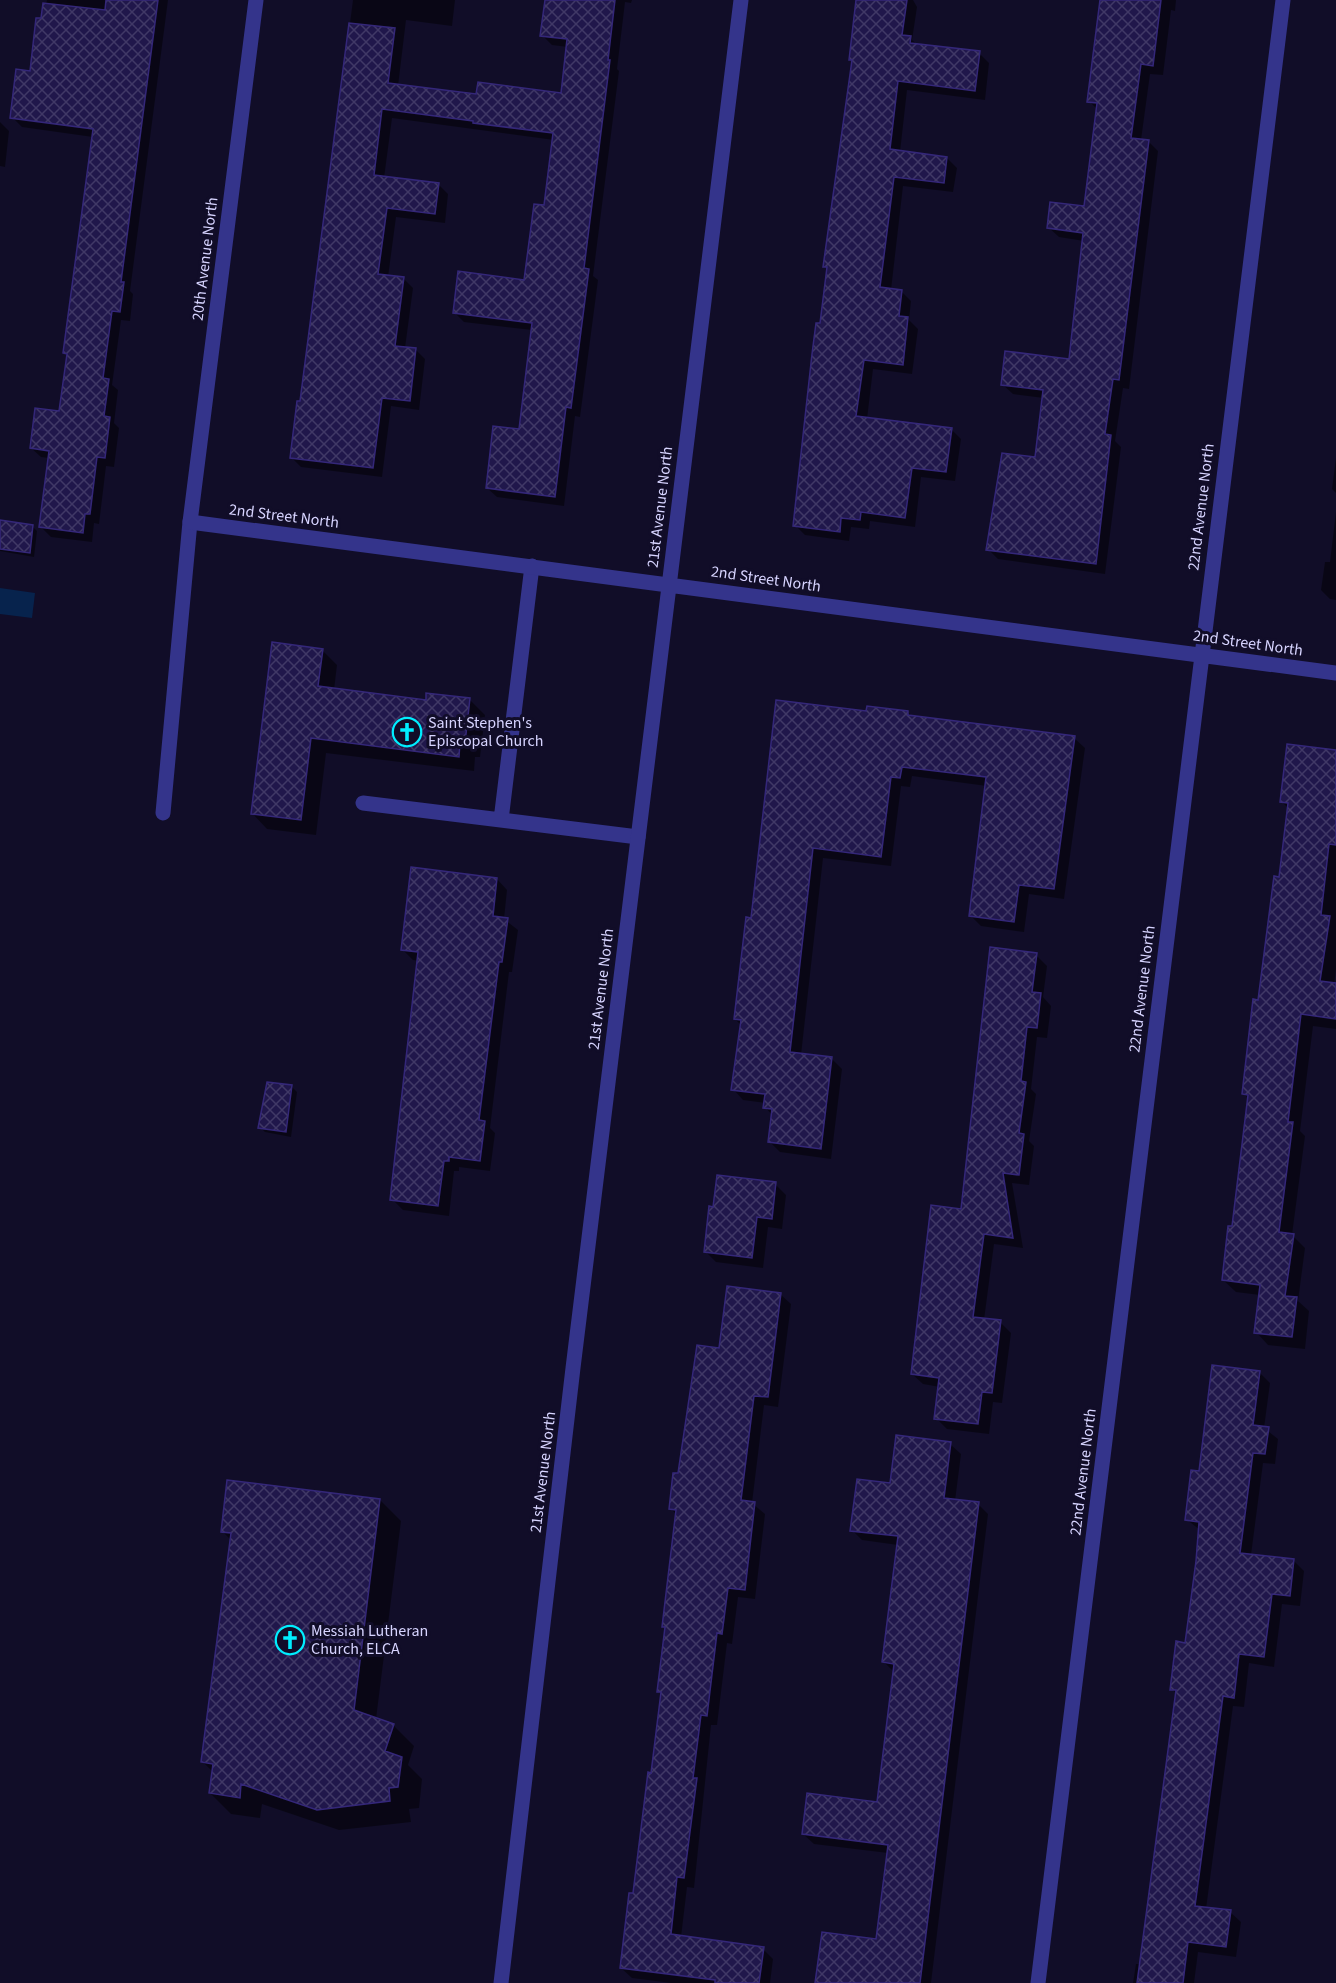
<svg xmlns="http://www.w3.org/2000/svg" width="1336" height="1983" font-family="'Source Sans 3',sans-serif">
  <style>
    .water { fill: #07234d }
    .shadow { fill: #0007 }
    .building { fill: url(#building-cross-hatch); stroke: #342779; stroke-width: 1.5 }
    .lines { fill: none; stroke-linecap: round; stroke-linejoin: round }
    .service { stroke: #34348b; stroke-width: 15 }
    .minor { stroke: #34348b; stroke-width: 15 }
    .labels { text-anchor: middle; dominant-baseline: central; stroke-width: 6; stroke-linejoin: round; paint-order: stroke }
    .street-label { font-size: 16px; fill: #d7d4ff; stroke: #110d28 }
    .poi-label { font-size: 16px; fill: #d7d4ff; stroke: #110d28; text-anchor: start }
  </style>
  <defs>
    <pattern id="building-cross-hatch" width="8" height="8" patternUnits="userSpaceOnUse" patternTransform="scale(1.5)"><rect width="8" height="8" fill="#20174b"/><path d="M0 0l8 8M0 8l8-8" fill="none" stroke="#403866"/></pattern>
  </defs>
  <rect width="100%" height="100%" fill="#110d28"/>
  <path class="water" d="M0,588L35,593L32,618L0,614Z"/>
  <path class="shadow" d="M47,0H168L130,291L133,294L130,321L121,320L112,385L118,390L114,423L119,428L114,467L106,466L99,524L94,523L92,542L51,537L41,527L49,458L41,457L31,448L61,412L68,357L64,353L93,137L22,127L12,117L31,72Z
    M353,0H455L452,26L406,20L398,86L477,95L562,94L568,47L552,45L542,35L546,0H632L631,3L625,2L617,69L619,71L593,276L598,280L580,417L575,416L564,506L497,497L487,488L520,431L532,330L464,322L454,312L525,282L546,207L554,140L392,118L384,178L438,184L448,194L445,223L396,217L388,277L403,278L413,288L405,348L416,350L425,359L419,410L391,406L382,477L301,467L291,457L301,403Z
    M857,0H913L917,7L912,40L918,45L979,53L989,63L985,100L907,90L900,152L947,158L957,168L953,192L903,186L891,290L901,291L911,301L909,320L918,329L912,374L873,369L867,419L951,429L961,439L955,481L921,477L915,527L870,521L869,529L851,527L849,541L805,535L795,525L828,269L825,266L853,62L850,59Z
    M1101,0H1176L1175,11L1171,10L1163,75L1150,74L1141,140L1148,141L1158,151L1129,389L1123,388L1115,441L1121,447L1105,574L998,559L988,549L1036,459L1044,398L1013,394L1002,384L1070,360L1084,241L1059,237L1048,227L1086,208L1098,110L1089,101Z
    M0,122L9,131L5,167L0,166Z
    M1336,458V493L1332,489Z
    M1336,512V600L1330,599L1321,590L1325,562H1330Z
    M0,522L32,526L37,531L34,557L0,551Z
    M322,650L337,665L334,690L427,702L470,700L485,715L480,757H475L474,771L326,753L316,835L267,829L252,813Z
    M908,712L913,717L1074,738L1085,748L1064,899L1029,894L1024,932L981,926L971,916L987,786L912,776L910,787L901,786L891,866L823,858L801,1055L831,1058L842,1069L831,1159L780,1152L770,1142L773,1116L765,1107V1103L743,1100L733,1089L741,1025L735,1019L752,919L867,713Z
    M1336,751V969L1334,985H1336V1029L1313,1026L1300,1131L1305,1136L1292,1235L1305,1248L1298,1301L1309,1311L1305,1349L1268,1345L1256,1332L1260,1295L1236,1292L1223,1280L1234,1228L1249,1099L1243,1093L1281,878L1289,809L1281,801Z
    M497,879L507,890L504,919L518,930L512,972H509L490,1128L495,1133L490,1171L459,1167V1171H454L449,1216L403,1210L392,1199L419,961L413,960L402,949Z
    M1036,955L1047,966L1043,997L1051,1006L1047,1038L1037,1037L1031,1089L1036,1094L1029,1141L1034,1146L1029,1185L1012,1183L1023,1248L994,1244L984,1320L1000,1322L1011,1333L1002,1403L993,1402L989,1434L947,1429L936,1418L940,1387L923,1384L912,1374Z
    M292,1087L297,1092L291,1137L265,1132L260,1127Z
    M775,1184L786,1195L782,1229L768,1227L763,1268L716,1262L705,1251Z
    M780,1294L791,1304L778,1407L764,1405L752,1503L765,1514L755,1599L738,1597L732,1644L727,1643L717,1725H711L694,1888L687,1887L681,1937L763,1949L773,1959L770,1983H671L632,1978L621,1968L653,1774L662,1695L659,1691L666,1629L663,1626L677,1515L670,1508L721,1349Z
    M1259,1372L1270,1383L1264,1428L1278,1439L1275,1464L1263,1463L1251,1555L1294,1561L1304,1571L1300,1606L1282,1604L1274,1667L1249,1663L1244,1707L1233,1706L1206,1909L1230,1912L1241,1922L1236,1957L1198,1952L1194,1983H1133L1136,1964H1141L1177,1694L1172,1689L1186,1645L1197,1562L1200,1530L1186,1519L1200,1473Z
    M950,1444L961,1454L955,1501L978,1504L988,1514L931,1983H817L878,1941L888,1853L814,1844L803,1834L879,1804L895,1673L884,1662L898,1545L862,1540L852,1530L891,1484Z
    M380,1500L401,1521L376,1719L393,1725L414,1746L408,1765L422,1779L419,1808L409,1809L411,1822L339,1830L262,1804L260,1818L231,1814L210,1793L213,1772L203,1762L232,1541L222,1531Z"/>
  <path class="building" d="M106,0H158L121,282H124L120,312L112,311L103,378L109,379L104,416L110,417L105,458L97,457L90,514H85L83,533L39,527L49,451L30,448L35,408L59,411L67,354L63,353L93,129L10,118L16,69L30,71L36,18H41L43,3L105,10Z
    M545,0H615L608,60H610L584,268L589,269L571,408L566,407L555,497L486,488L493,426L519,429L532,323L453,313L458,271L524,280L534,204L544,205L553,133L473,123V121L382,109L374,175L439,183L435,214L387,208L378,274L404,277L395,346L416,348L410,401L382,398L373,468L290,458L297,401H300L349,23L395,28L388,83L476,94L478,82L561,93L567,39L540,36Z
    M856,0H907L902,35L911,36L910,43L980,51L975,91L898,81L890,149L947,157L944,183L894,177L880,287L902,290L899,316L908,317L903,365L864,360L856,416L952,428L946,472L912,468L905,518L861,512L860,520L841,518L840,532L793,526L812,354L816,323H820L827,267H823L852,60H849Z
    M1100,0H1161L1153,66L1141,64L1131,138L1149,140L1119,380L1113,379L1105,434L1111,435L1096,564L986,550L1002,453L1035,457L1043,390L1001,385L1005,351L1069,359L1083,233L1047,228L1050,202L1084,206L1097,103L1087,102Z
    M0,520L33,525L30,553L0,549Z
    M272,642L323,649L318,686L426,700V693L470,698L465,743L460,742L459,757L311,738L301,820L251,814Z
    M776,700L866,711L867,706L908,711V715L1075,736L1054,889L1019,885L1014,922L969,916L986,777L902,767L900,778L891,777L881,857L813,848L790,1052L832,1057L821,1149L768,1142L772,1109L763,1108L765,1094L731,1090L741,1020L734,1019L746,917L751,918Z
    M1287,744L1336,750V845L1329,844L1321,915L1330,916L1320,981L1336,983V1019L1301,1014L1288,1122H1293L1279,1232L1294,1234L1285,1296L1297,1297L1292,1337L1254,1333L1260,1285L1222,1280L1228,1226H1232L1248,1095L1242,1094L1253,999L1258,1000L1274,876L1279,877L1288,803L1280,802Z
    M411,867L497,878L493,916L508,918L502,962H499L479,1120L485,1121L480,1161L449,1157V1161H444L438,1206L390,1200L418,952L401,950Z
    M990,947L1037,953L1032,992L1041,993L1037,1028L1027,1027L1021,1081L1026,1082L1019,1133L1024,1134L1019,1175L1003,1173L1013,1238L984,1234L973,1317L1001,1320L992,1393L982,1392L978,1424L934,1419L939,1378L911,1374L931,1205L961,1209Z
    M267,1082L292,1085L286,1132L258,1128Z
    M717,1175L776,1182L772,1219L757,1217L752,1258L704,1252L709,1206L713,1207Z
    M727,1286L781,1293L768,1397L754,1396L741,1500L755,1502L745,1590L728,1588L722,1634L717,1633L707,1716L701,1715L693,1778H697L684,1878L677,1877L671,1934L764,1947L759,1983H715V1980L620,1968L629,1893H633L648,1772L651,1773L661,1692H657L665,1627H662L676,1510L669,1509L673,1473H678L697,1345L719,1348Z
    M1212,1365L1260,1371L1253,1425L1269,1427L1265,1454L1253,1453L1240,1553L1294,1559L1290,1596L1272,1594L1264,1657L1239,1654L1234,1698L1223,1696L1195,1906L1231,1910L1226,1947L1188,1942L1183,1983H1137L1176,1690H1170L1176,1641L1185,1643L1196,1561L1199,1522L1185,1520L1191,1470L1199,1471Z
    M896,1435L951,1442L944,1498L979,1502L920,1983H815L822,1932L876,1939L888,1845L802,1834L807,1793L877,1802L894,1664L882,1662L898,1536L850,1531L857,1479L890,1483Z
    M227,1480L380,1499L354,1710L394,1724L385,1751L402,1757L398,1787L389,1788L390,1801L317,1810L241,1784L240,1798L209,1793L213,1764L201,1762L231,1533L221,1532Z"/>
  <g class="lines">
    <path class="service" d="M363,803L638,837
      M163,813L190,522
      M501,820L532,566"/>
    <path class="minor" d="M256,0L190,522L1336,673
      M501,1983L573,1368L741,0
      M1038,1983L1283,0"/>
  </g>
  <defs>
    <g id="church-ring" transform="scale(1.5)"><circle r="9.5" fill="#110d28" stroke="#0ef" stroke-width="1.5"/><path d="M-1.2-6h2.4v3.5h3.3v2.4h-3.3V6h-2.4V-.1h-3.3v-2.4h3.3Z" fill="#0ef"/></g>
  </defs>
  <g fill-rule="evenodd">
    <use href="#church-ring" x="407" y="732"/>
    <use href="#church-ring" x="290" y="1640"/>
  </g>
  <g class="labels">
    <g class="street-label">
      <text transform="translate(205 259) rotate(-83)">20th Avenue North</text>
      <text transform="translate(660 507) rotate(-83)">21st Avenue North</text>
      <text transform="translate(1201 507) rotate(-83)">22nd Avenue North</text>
      <text transform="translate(284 516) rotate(7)">2nd Street North</text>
      <text transform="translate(766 579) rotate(8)">2nd Street North</text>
      <text transform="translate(1248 643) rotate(8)">2nd Street North</text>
      <text transform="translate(601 989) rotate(-83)">21st Avenue North</text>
      <text transform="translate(1142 989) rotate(-83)">22nd Avenue North</text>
      <text transform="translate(543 1472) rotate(-83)">21st Avenue North</text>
      <text transform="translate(1083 1472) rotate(-83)">22nd Avenue North</text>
    </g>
    <g class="poi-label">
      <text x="428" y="723">Saint Stephen's<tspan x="428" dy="18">Episcopal Church</tspan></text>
      <text x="311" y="1631">Messiah Lutheran<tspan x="311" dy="18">Church, ELCA</tspan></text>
    </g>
  </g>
</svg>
